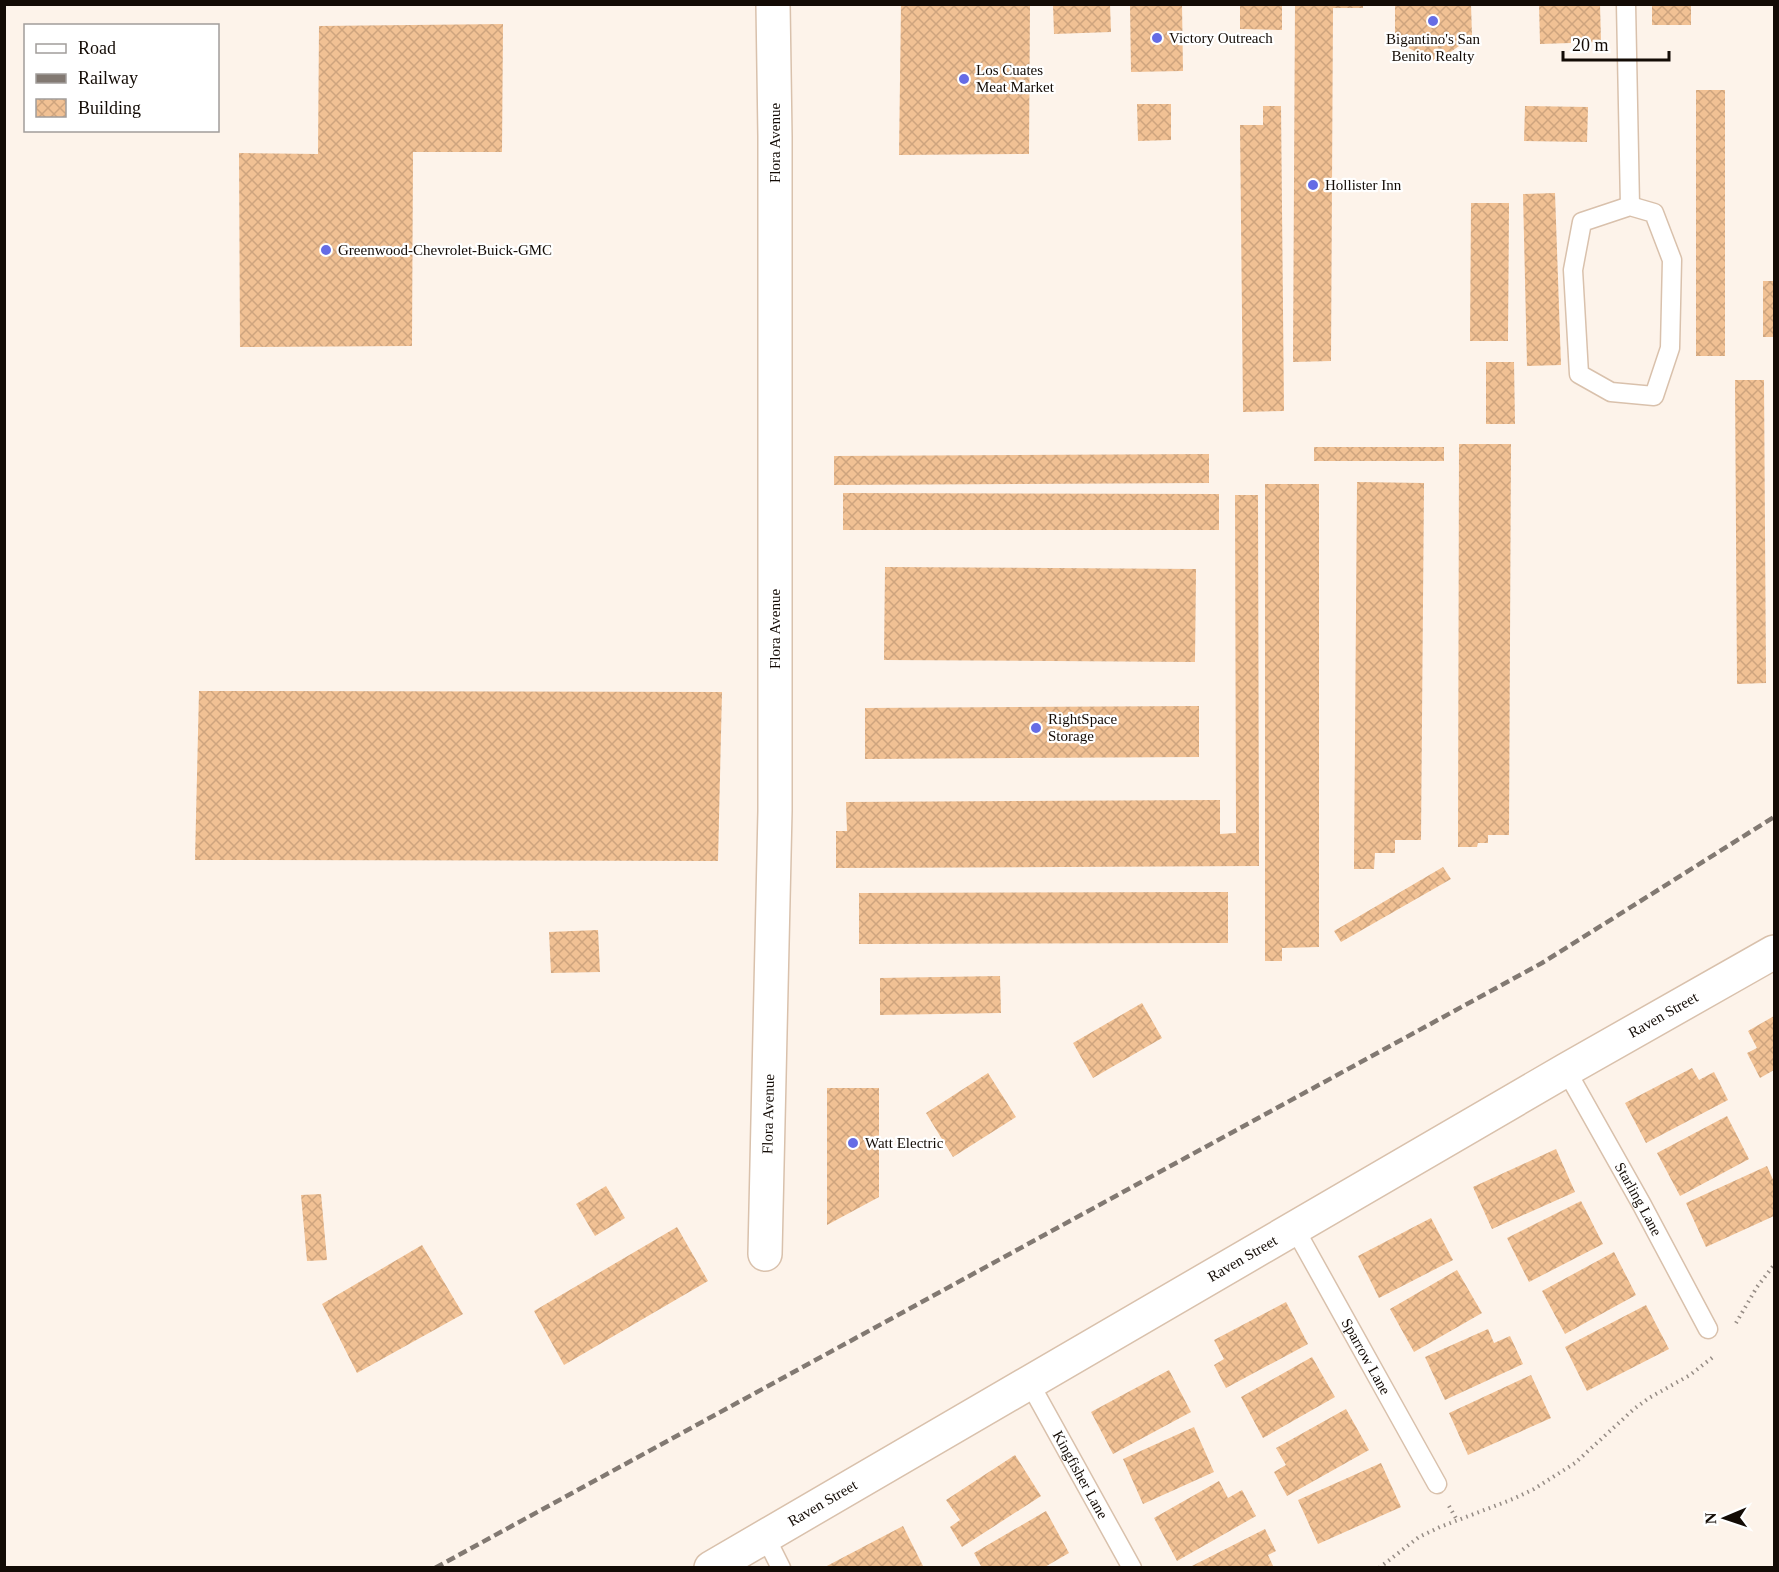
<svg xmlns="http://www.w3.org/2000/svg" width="1779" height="1572" font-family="'Times New Roman',serif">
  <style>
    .building { fill: url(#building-cross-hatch) }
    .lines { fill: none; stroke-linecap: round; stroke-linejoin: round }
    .service-casing { stroke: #d9c1ac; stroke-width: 21 }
    .minor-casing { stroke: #d9c1ac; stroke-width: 36 }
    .path { stroke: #968c85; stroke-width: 4; stroke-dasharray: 1.5 4.5; stroke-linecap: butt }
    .service { stroke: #fff; stroke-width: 18 }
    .minor { stroke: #fff; stroke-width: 33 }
    .rail { stroke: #827972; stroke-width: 4.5; stroke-dasharray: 9 4.5; stroke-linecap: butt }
    .poi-dot { fill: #656ce5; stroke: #fff; stroke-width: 2 }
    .labels { text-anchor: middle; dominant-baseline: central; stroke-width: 4.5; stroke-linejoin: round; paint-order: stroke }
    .poi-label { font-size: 15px; fill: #130b05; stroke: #fff; text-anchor: start }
    .street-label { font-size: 15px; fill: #130b05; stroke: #fff }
  </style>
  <defs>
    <pattern id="building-cross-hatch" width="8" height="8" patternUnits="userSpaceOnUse" patternTransform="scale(1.5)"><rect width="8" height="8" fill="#f1c194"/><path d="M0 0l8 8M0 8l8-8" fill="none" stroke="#cea47e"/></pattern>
  </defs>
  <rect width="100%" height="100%" fill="#fdf3ea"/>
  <path class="building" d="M901,4H1030L1029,154L899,155Z
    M1053,4H1110L1111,32L1054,34Z
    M1130,4H1182L1183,71L1131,72Z
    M1295,4H1363V8H1333L1331,361L1293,362Z
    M1395,4H1471L1472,37L1436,62L1395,41Z
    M1539,4H1600L1601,42L1540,44Z
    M1652,4H1691V25H1652Z
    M1240,5H1282V30L1240,29Z
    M503,24L502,152H413L412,346L240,347L239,153L318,154L319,26Z
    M1696,90H1725V356H1696Z
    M1137,104H1171V140L1138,141Z
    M1263,106H1281L1284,411L1243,412L1240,125H1263Z
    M1525,106L1588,107L1587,142L1524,141Z
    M1555,193L1561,365L1527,366L1523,194Z
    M1471,203H1509L1508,341H1470Z
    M1763,281H1774V337H1763Z
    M1486,362H1514L1515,424H1486Z
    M1735,380H1764L1766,683L1737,684Z
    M1459,444H1511L1509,835H1488V843H1478L1477,847H1458Z
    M1314,447H1444V461H1314Z
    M1209,454V483L834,485V456Z
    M1357,482L1424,483L1421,840H1395V853H1375L1374,869H1354Z
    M1265,484H1319V947L1282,948V961H1265Z
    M843,493L1219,494V530H843Z
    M1235,495H1258L1259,866L836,868V831H847L846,802L1220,800V834L1236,833Z
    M885,567L1196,569L1195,662L884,660Z
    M199,691L722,692L718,861L195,860Z
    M1199,706V757L865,759V708Z
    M1443,867L1451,879L1341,942L1334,931Z
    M1228,892V943L859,944V893Z
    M598,930L600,972L551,973L549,932Z
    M1000,976L1001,1013L880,1015V978Z
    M1142,1003L1162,1038L1093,1078L1073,1043Z
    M1774,1016V1070L1760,1078L1747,1053L1757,1048L1748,1031Z
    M1692,1068L1699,1080L1714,1072L1728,1100L1646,1143L1625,1103Z
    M988,1073L1016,1117L953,1157L926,1113Z
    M827,1088H879V1197L827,1225Z
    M1727,1116L1749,1159L1680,1196L1657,1153Z
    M1556,1149L1575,1192L1492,1229L1473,1187Z
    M1767,1166L1774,1182V1216L1706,1247L1686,1203Z
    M606,1186L625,1218L595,1236L576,1204Z
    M321,1194L327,1260L307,1261L301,1195Z
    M1581,1201L1603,1244L1529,1282L1507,1238Z
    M1431,1218L1453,1260L1379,1298L1358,1256Z
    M677,1227L708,1281L564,1365L534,1311Z
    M422,1245L463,1314L357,1373L322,1304Z
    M1614,1252L1636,1295L1565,1334L1542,1291Z
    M1457,1270L1482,1313L1414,1352L1390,1309Z
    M1286,1302L1308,1344L1226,1388L1214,1365L1224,1359L1214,1340Z
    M1646,1305L1669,1349L1587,1391L1565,1347Z
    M1488,1329L1494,1343L1510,1336L1523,1364L1445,1400L1425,1357Z
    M1312,1357L1335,1397L1263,1438L1241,1397Z
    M1169,1370L1191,1412L1113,1454L1091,1412Z
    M1531,1375L1551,1418L1468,1455L1449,1413Z
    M1346,1409L1369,1450L1287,1496L1274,1472L1286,1465L1276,1448Z
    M1194,1427L1214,1472L1143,1504L1123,1459Z
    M1015,1455L1041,1496L962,1547L950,1527L960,1520L946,1500Z
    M1381,1463L1401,1507L1318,1544L1298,1500Z
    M1219,1481L1228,1498L1242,1490L1256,1516L1177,1561L1154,1518Z
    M1046,1511L1069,1553L1043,1568H982L974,1553Z
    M903,1526L924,1568H823Z
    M1265,1529L1276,1551L1268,1555L1274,1568H1188Z"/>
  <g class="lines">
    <g class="service-casing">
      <g id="service">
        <path d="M1626,4L1630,206"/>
        <path d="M1630,206L1654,213L1672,260L1670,348L1654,396L1611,392L1579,374L1573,270L1582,222Z"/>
        <path id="s1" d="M1566,1070L1642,1205L1708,1329"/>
        <path id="s2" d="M1295,1229L1437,1484"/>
        <path id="s3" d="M1029,1382L1132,1568"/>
        <path d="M765,1536L781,1568"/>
      </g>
    </g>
    <g class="minor-casing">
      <g id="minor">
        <path id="s4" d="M765,1254L775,811V137L773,4"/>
        <path id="s5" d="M711,1568L1566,1070L1774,952"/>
      </g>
    </g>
    <path class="path" d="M1736,1323L1757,1287L1774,1265
      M1449,1506L1457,1520
      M1379,1568L1419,1537L1440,1527L1513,1499L1534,1489L1575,1463L1634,1409L1649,1398L1690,1375L1713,1357"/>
    <use href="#service" class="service"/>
    <use href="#minor" class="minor"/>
    <path class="rail" d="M435,1568L1542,963L1774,817"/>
  </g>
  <g class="poi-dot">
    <circle cx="1433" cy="21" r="6"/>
    <circle cx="1157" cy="38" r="6"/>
    <circle cx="964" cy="79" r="6"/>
    <circle cx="1313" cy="185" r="6"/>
    <circle cx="326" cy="250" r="6"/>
    <circle cx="1036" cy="728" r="6"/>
    <circle cx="853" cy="1143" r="6"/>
  </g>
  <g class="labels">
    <g class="poi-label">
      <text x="1169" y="38">Victory Outreach</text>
      <text x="1433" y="39" text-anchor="middle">Bigantino's San<tspan x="1433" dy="17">Benito Realty</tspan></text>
      <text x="976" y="70">Los Cuates<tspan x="976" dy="17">Meat Market</tspan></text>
      <text x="1325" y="185">Hollister Inn</text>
      <text x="338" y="250">Greenwood-Chevrolet-Buick-GMC</text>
      <text x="1048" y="719">RightSpace<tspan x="1048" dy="17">Storage</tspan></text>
      <text x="865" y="1143">Watt Electric</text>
    </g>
    <g class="street-label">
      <text transform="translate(775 143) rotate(-90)">Flora Avenue</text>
      <text transform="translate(775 629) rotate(-90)">Flora Avenue</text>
      <text stroke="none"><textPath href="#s5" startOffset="1101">Raven Street</textPath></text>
      <text stroke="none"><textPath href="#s4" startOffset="140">Flora Avenue</textPath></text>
      <text stroke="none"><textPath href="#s1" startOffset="148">Starling Lane</textPath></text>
      <text stroke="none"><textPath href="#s5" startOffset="615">Raven Street</textPath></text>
      <text stroke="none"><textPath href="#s2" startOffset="146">Sparrow Lane</textPath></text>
      <text stroke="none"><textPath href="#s3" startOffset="106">Kingfisher Lane</textPath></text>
      <text stroke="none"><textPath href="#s5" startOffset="129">Raven Street</textPath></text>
    </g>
  </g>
  <rect width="1779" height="1572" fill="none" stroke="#130b05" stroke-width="12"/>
  <rect x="24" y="24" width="195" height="108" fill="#ffffff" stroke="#a19d9b" stroke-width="1.5"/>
  <rect x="36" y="44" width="30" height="9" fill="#ffffff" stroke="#a19d9b" stroke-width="1.5"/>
  <text x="78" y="54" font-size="18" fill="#130b05">Road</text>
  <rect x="36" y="74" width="30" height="9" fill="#827972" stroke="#a19d9b" stroke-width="1.5"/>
  <text x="78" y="84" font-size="18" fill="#130b05">Railway</text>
  <rect x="36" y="99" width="30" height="18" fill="url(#building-cross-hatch)" stroke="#a19d9b" stroke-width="1.5"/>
  <text x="78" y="114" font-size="18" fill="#130b05">Building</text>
  <g transform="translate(1725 1518) rotate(268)" stroke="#ffffff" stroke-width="4.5" paint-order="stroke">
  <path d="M0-4.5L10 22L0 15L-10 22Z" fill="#130b05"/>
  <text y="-9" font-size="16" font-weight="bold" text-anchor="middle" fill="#130b05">N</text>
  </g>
  <path d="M1563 51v9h106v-9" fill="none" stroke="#130b05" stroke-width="3"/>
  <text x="1572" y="51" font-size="18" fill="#130b05" stroke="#ffffff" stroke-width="4.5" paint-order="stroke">20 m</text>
</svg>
